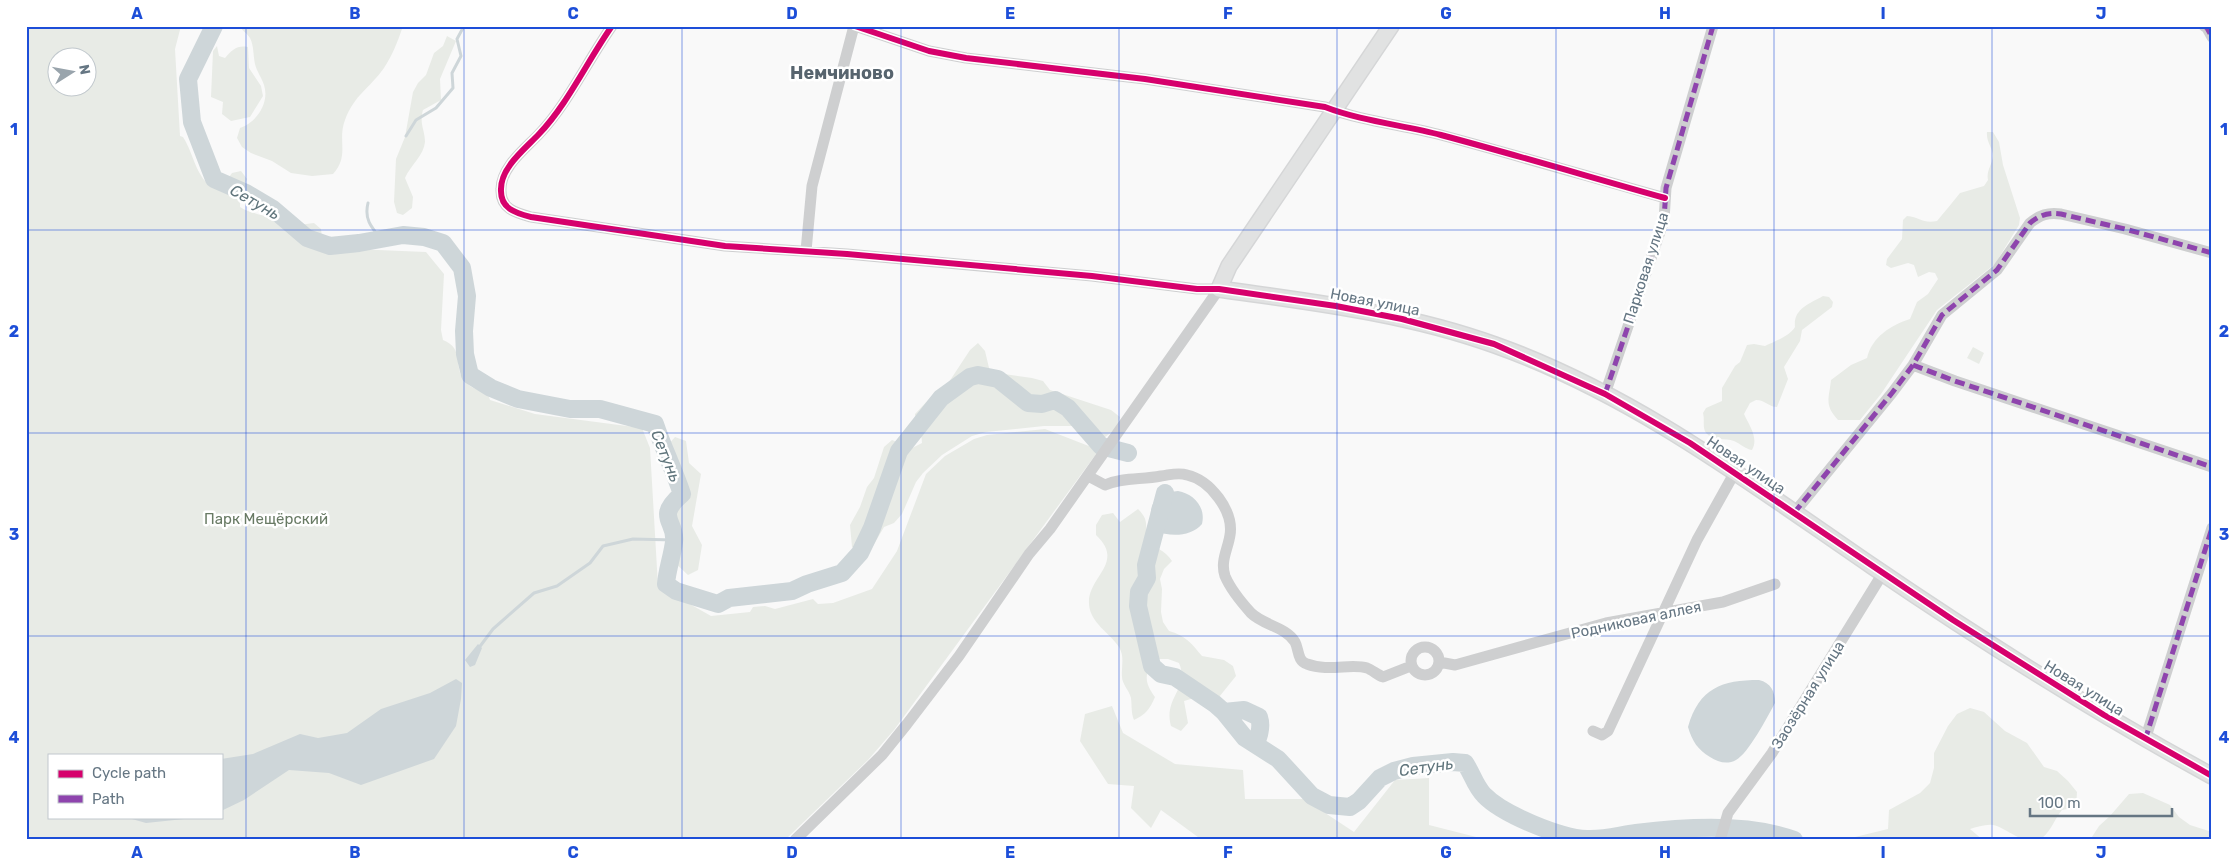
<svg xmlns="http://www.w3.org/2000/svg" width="2238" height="866" font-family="Rubik,sans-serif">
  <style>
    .green { fill: #e8ebe6; fill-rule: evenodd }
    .water { fill: #ced6d9 }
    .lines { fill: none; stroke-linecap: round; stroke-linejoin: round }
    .stream { stroke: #ced6d9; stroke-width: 3 }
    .river { stroke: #ced6d9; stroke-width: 18 }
    .secondary-casing { stroke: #d5d6d7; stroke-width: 18 }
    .street { stroke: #cecfd0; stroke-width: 11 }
    .secondary { stroke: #e1e2e2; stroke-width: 15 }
    .quiet { stroke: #8e44ad; stroke-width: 5; stroke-dasharray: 10 5; stroke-linecap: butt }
    .cycleway-casing { stroke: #fff; stroke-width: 9 }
    .cycleway { stroke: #d6006c; stroke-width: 6 }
    .grid { fill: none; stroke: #1d4ed8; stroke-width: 1; stroke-opacity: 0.55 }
    .labels { text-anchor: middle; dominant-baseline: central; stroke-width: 5; stroke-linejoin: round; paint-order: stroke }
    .street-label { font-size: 15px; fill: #657683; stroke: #fff }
    .park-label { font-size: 15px; fill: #687a64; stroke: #fff }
    .water-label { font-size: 16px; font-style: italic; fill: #60757c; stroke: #fff }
    .quarter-label { font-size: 18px; font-weight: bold; fill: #57646e; stroke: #fff }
    .neatline { fill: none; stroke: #1d4ed8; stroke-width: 2 }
    .grid-label { font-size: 16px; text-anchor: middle; font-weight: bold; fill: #1d4ed8 }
  </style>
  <rect width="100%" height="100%" fill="#f9f9f9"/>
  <path class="green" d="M26,26H181L175,49L180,136L183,137C195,155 196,184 220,190L232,173L241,171L247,179L240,197V207C254,216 272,214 283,227L314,223L321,229L323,245L330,248L426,252L444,274L441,330L443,340C465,349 453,366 464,380C469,388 480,390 488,394L490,400L535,414L642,428L650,448L658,586L711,616L750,612L753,607L765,606L775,609L813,599L818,604L833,603L872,589L897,551L926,474L945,456L974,439L987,435L1045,429L1099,450L894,730L868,760L785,840H26ZM58,58H88V88H58ZM49,755H221V817H49Z
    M240,26H403C398,41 392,56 384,68C370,88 354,95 345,120C337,141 350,155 333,174L312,176L291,173L272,161L251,153L242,147L237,138L240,128C256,123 270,103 264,85C262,78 257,72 255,64C253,55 254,46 250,38C247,33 242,31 240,26Z
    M447,36L456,41L440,79L441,100L423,110C419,124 425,130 425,142C424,155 410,166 405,178L413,197L412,208L403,215L397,213L394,202L396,159L405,137L413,92L418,83L426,75L434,53L443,46Z
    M217,46L219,56L225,58C232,50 237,45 248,47L249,68L261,86L263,96L250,117L231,121L222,114L223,102L211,97L213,51Z
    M1987,132H1993L1999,142L2003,165L2020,218L2019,225L1995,264L1937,310L1881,394L1860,420H1838C1824,405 1829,399 1831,380L1851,365L1867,358C1872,337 1891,325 1910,319L1917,302L1928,294L1938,279L1935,273L1929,272L1918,277L1914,265L1908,263L1891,268L1886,265L1887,259L1902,239L1903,220L1907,216C1920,217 1923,224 1937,221C1945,211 1953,202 1960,193L1984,186L1988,180C1986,171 1992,165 1993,156C1993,148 1986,142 1987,132Z
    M1823,296L1829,297L1833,302L1832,307L1802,330L1800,341L1784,367L1788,379L1777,407C1769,407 1765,400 1756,400L1750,403L1744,414C1749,425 1759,438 1752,450C1745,449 1741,444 1734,441C1725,438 1713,441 1706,433C1702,427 1705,420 1703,413L1706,408L1722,401V388L1735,366L1740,362L1747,345L1754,344L1765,346C1775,341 1790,336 1795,327C1793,309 1809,304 1823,296Z
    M978,343L985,351L990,372L1032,378L1043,381L1050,390L1111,410L1120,417L1117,428L1100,441L1079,435L1073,426H1044L986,432L972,436L942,455L923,473L916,482L902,514L894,523L884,527L873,546L863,551L852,547L850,525L860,507L867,487L874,478L884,447L892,440L912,448L922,443C922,431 915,426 915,414L930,398L947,385L970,350Z
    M1973,347L1984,353L1979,364L1967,358Z
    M675,437L686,441L689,463L701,474L692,526L702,545L698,570L688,575L673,561L676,515L685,494L667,446Z
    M1138,509C1151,522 1143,526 1149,539C1155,549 1165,550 1172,561L1164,569L1160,579L1162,589L1161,612L1163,622L1169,631C1185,635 1192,644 1202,656L1224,660L1233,666L1236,676L1215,702L1194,698L1184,701L1188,723L1181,731L1171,726C1163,697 1190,689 1179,663L1168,659H1158C1143,672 1144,682 1155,697C1150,709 1145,715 1134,720C1131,713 1132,706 1131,698C1129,690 1122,684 1122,677C1121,667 1125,657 1119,647C1110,633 1090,623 1089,604C1087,577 1126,563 1096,535V525L1102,515L1113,513L1120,522Z
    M1112,706L1123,733L1175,764L1243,770L1245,799H1304L1354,832L1395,780L1429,778V825L1488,840H1202L1161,810L1151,828L1131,808L1134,786L1108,784L1080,741L1085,714Z
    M1970,708L1984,712L2005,731L2027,743L2044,767L2057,771L2068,781L2077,792L2076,807L2062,810C2056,817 2053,826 2047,833C2031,854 2009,828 1993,825C1986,824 1977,827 1970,829L1983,840H1855V837L1888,829L1889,810L1920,793L1930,783L1934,768V753L1948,726L1957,714Z
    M2143,793L2170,805L2179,817L2190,825L2212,832V840H2090L2099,826L2110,816L2129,794Z
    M1679,833L1688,840H1633L1636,839Z"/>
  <path class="water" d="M1178,491C1194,494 1206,507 1202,524C1191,537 1170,537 1155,531C1145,508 1153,493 1178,491Z
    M478,644L482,648L475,665L470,667L465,660Z
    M456,679L462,683L461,699L456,726L434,759L361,785L329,773L289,770L244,800L221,811V759L253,754L300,734L318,738L347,733L381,709L430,693Z
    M1759,680C1771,683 1775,691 1775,703C1768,716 1748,754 1736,760C1727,765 1718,762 1710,757C1698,750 1692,741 1688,727C1699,688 1722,680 1759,680Z
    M125,817H203L146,823Z"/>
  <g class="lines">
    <path class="stream" d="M406,136L416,120L436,108L453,88L452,73L461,56L457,39L464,26
      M368,203C364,219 371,227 381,239
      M478,649L493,629L534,593L557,586L590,563L603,546L633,539L674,540"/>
    <path class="river" d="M214,26L188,79L192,122L214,179L246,193L273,209L307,238L330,246L359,243L403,235L424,237L443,243L462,268L467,296L464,331L465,354L470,375L491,388L518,399L570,409H600L655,424C663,448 674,470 682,494C654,518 677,521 674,542C672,557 667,570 666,584L676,591L718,604L729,598L792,591L807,584L842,573L860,553L872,528L899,451L941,398L970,377L978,375L998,379L1028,403L1042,404L1055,400L1068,408L1101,446L1128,453
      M1165,493L1146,565L1147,578L1139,592L1138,606L1152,666L1161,674L1175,677L1215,704L1224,712L1245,738L1278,759L1312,796L1329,805L1350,807L1359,801L1380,778L1394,771L1413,766L1453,762L1465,763C1472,773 1475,786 1484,795C1502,814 1560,838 1587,839C1604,840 1620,835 1636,833C1683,827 1750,823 1794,840
      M1224,712L1244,710L1259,717C1262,726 1260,734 1256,743"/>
    <g class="secondary-casing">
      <path id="secondary" d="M1391,26L1229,266L1219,289C1311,302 1407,313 1495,345C1633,394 1752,484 1872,566C1982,641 2095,712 2212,776"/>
    </g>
    <path class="street" d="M612,26C588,60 567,105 539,134C525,149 501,167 501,189C500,209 516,213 531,217L725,246L847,254L1092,276L1197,289H1219
      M855,26L929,51L966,58L1145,79L1325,107C1361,121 1403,125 1441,135C1516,155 1590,177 1665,198
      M2204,26L2207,28L2212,37
      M806,251L812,186L854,26
      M1913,365L1955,381L2212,467
      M1605,394L1664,220L1666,188L1713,26
      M1088,476L1105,485C1123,477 1142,480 1161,476C1170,475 1178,472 1187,475C1210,480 1234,511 1230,535C1228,549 1220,561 1225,576C1230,588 1242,603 1251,613C1263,625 1286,627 1295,642C1299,649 1297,661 1307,664C1328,672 1352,663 1367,668C1372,670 1378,675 1383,677L1411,666
      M1794,513L1892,393L1913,365L1942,315L1997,270L2030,223C2040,215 2048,212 2061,214L2125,229L2212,253
      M1411 661a14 14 0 1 1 28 0a14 14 0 1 1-28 0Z
      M1439,662L1455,665L1606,623L1723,602L1775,584
      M1593,731L1602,735L1608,731L1697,540L1735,472
      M2145,740L2212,528
      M795,840L882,755L907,724L959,656L1029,554L1050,529L1219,289
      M1720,840L1728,813L1772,753L1883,573"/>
    <use href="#secondary" class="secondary"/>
    <path class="quiet" d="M2204,26L2207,28L2212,37
      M1913,365L1955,381L2212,467
      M1605,394L1664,220L1666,188L1713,26
      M1794,513L1892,393L1913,365L1942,315L1997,270L2030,223C2040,215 2048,212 2061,214L2125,229L2212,253
      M2145,740L2212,528"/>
    <g class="cycleway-casing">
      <path id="cycleway" d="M612,26C588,60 567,105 539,134C525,149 501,167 501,189C500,209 516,213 531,217L725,246L847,254L1092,276L1197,289H1219L1336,306L1402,319L1494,344L1605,394L1690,443L1953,620L2104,715L2212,776
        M855,26L929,51L966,58L1145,79L1325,107C1361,121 1403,125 1441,135C1516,155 1590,177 1665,198"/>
    </g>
    <use href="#cycleway" class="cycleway"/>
  </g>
  <path class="grid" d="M246,26V840M464,26V840M682,26V840M901,26V840M1119,26V840M1337,26V840M1556,26V840M1774,26V840M1992,26V840M26,230H2212M26,433H2212M26,636H2212"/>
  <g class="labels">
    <g class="street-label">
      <text transform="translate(1646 268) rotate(-72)">Парковая улица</text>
      <text transform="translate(1375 302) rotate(11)">Новая улица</text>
      <text transform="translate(1746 465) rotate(34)">Новая улица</text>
      <text transform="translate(1636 620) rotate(-12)">Родниковая аллея</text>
      <text transform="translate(2084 688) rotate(32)">Новая улица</text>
      <text transform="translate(1808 695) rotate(-58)">Заозёрная улица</text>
    </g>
    <g class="park-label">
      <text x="266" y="519">Парк Мещёрский</text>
    </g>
    <g class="water-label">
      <text transform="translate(255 202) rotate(30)">Сетунь</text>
      <text transform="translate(666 456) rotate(68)">Сетунь</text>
      <text transform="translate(1426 767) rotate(-8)">Сетунь</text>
    </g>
    <g class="quarter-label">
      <text x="842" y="73">Немчиново</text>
    </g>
  </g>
  <rect width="2238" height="866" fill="none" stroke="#ffffff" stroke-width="55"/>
  <rect x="48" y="754" width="175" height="65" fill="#ffffff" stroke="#c1c8cd"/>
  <rect x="58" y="770" width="25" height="8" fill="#d6006c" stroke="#c1c8cd"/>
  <text x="92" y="778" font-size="15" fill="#657683">Cycle path</text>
  <rect x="58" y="795" width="25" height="8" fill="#8e44ad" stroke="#c1c8cd"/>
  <text x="92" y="804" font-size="15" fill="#657683">Path</text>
  <g transform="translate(72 72) rotate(79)"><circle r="24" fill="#ffffff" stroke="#c1c8cd"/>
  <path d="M0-4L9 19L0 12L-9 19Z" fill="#99a4ac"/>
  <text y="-8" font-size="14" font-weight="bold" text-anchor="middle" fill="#657683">N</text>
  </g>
  <path d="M2030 808v8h142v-8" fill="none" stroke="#657683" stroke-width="2.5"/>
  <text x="2038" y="808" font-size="15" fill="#657683" stroke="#ffffff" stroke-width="4" paint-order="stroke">100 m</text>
  <rect x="28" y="28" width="2182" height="810" class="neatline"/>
  <g class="grid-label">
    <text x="137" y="19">A</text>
    <text x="355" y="19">B</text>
    <text x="573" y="19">C</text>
    <text x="792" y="19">D</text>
    <text x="1010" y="19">E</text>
    <text x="1228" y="19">F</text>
    <text x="1446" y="19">G</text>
    <text x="1665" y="19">H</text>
    <text x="1883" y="19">I</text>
    <text x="2101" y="19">J</text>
    <text x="14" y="135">1</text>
    <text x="2224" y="135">1</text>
    <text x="14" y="337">2</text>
    <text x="2224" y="337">2</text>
    <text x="14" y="540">3</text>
    <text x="2224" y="540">3</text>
    <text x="14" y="743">4</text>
    <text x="2224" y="743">4</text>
    <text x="137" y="858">A</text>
    <text x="355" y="858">B</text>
    <text x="573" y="858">C</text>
    <text x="792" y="858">D</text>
    <text x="1010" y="858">E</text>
    <text x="1228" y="858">F</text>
    <text x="1446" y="858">G</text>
    <text x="1665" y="858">H</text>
    <text x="1883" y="858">I</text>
    <text x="2101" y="858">J</text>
  </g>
</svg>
